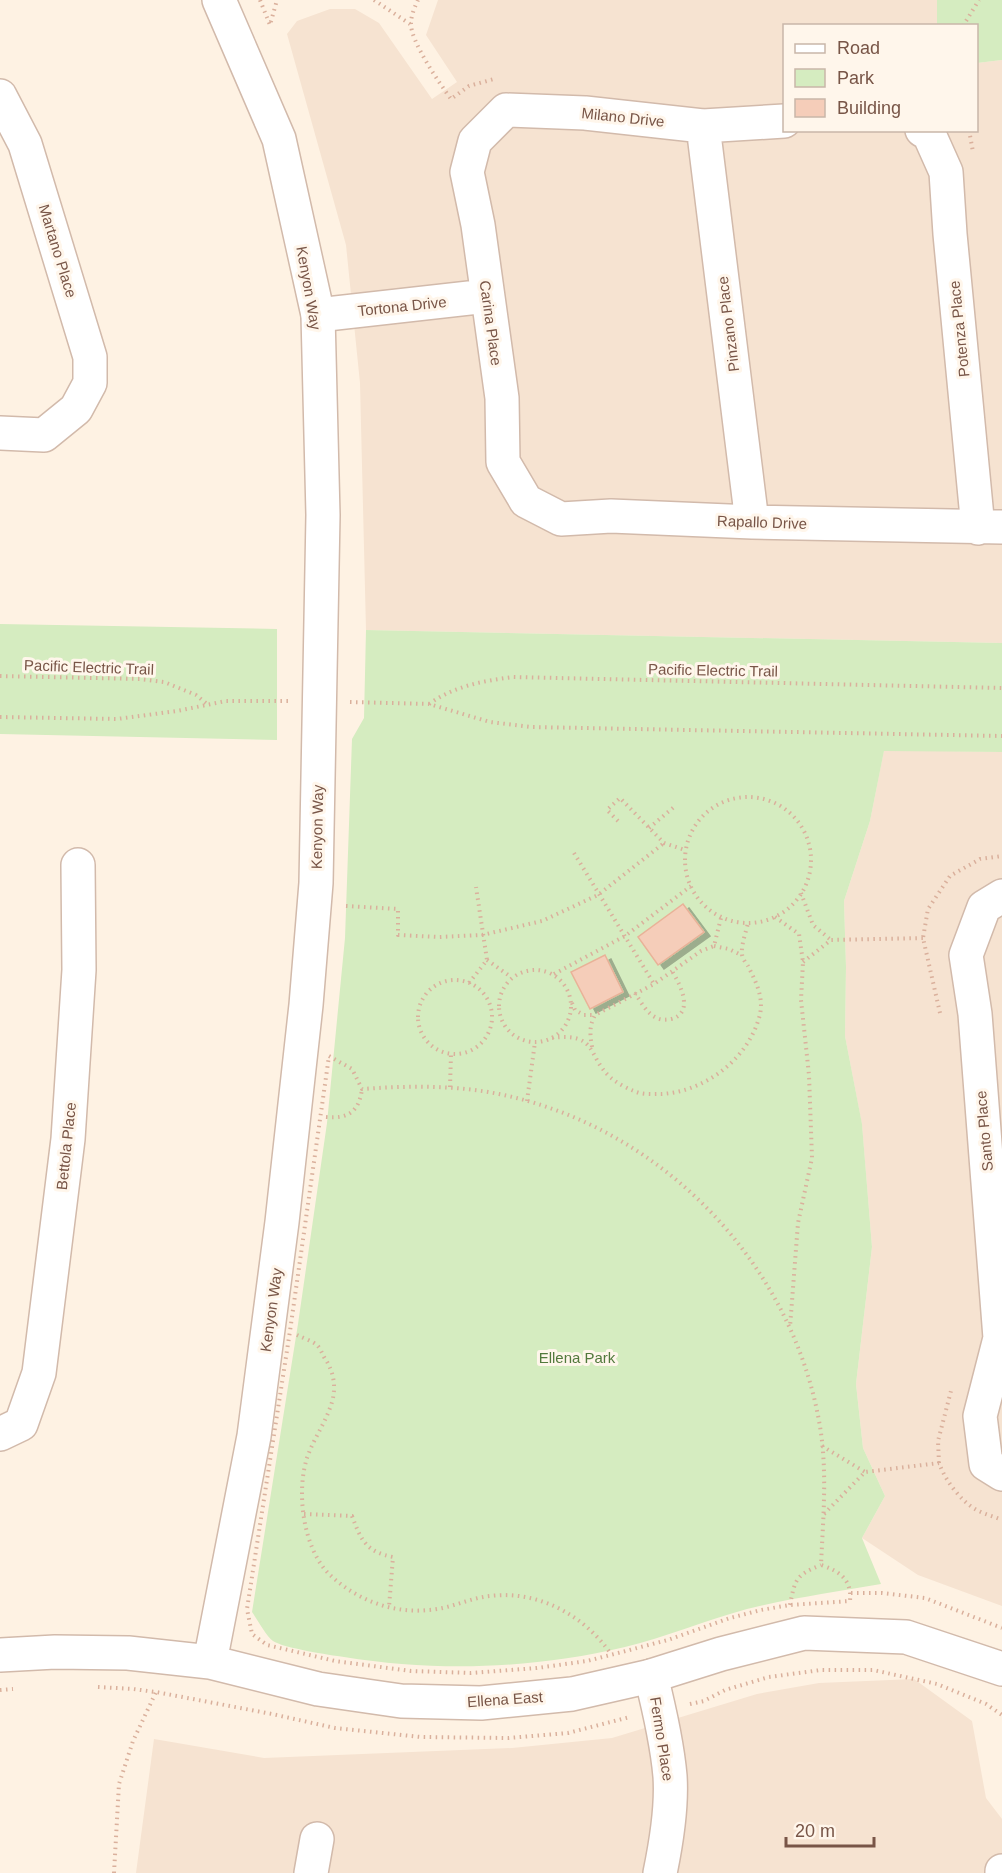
<svg xmlns="http://www.w3.org/2000/svg" width="1002" height="1873" font-family="Helvetica,sans-serif">
  <style>
    .residential { fill: #f6e3d1 }
    .green { fill: #d5ecc0 }
    .building { fill: #f5cdb9; stroke: #e9b298; stroke-width: 1.5; filter: url(#shadow) }
    .lines { fill: none; stroke-linecap: round; stroke-linejoin: round }
    .minor-casing { stroke: #d2baab; stroke-width: 36 }
    .tertiary-casing { stroke: #d2baab; stroke-width: 36 }
    .path { stroke: #dab09c; stroke-width: 4; stroke-dasharray: 1.5 4.5; stroke-linecap: butt }
    .minor { stroke: #fff; stroke-width: 33 }
    .tertiary { stroke: #fff; stroke-width: 33 }
    .labels { text-anchor: middle; dominant-baseline: central; stroke-width: 6; stroke-linejoin: round; paint-order: stroke }
    .street-label { font-size: 15px; fill: #785547; stroke: #fff6eb }
    .park-label { font-size: 15px; fill: #52793c; stroke: #fff6eb }
  </style>
  <defs>
    <filter id="shadow"><feDropShadow dx="6" dy="4" stdDeviation="0" flood-color="#0004"/></filter>
  </defs>
  <rect width="100%" height="100%" fill="#fef2e3"/>
  <path class="residential" d="M438,0H937V25L784,26V130H976L977,63L1002,60V643L366,630L360,383L346,245L287,34L297,21L330,9H355L379,23L432,99L457,82L426,35Z
    M884,750L1002,752V1606L918,1575L862,1538L885,1496L863,1448L856,1384L872,1247L862,1125L845,1036L846,967L844,901L870,821Z
    M914,1679L972,1721L986,1798L1002,1819V1873H136L154,1739L264,1758L512,1748L612,1738L757,1694L819,1683Z"/>
  <path class="green" d="M937,0H1002V60L977,63L976,26L937,25Z
    M0,624L277,629V740L0,734Z
    M366,630L1002,643V752L884,751L870,821L844,901L846,967L845,1036L862,1124L872,1247L856,1384L863,1448L885,1496L862,1538L881,1584C836,1592 791,1598 747,1609C706,1620 666,1637 625,1647C533,1669 437,1672 344,1657C330,1655 283,1648 273,1641C266,1636 257,1619 252,1612L298,1324L327,1123L345,938L352,739L364,718Z"/>
  <path class="building" d="M683,904L704,932L658,965L638,937Z
    M605,955L623,992L590,1009L571,972Z"/>
  <g class="lines">
    <g class="minor-casing">
      <path id="minor" d="M0,96L25,144L90,357V383L76,409L44,435L0,433
        M784,121L703,126L585,113L506,110L475,141L467,172L478,225L502,398L503,462L526,501L561,519L611,516L752,522L1002,527
        M703,126L752,522
        M922,130L929,134L946,172L950,234L978,528
        M318,315L487,296
        M1002,896L984,907L966,955L975,1014L1000,1338L980,1416L986,1464L1002,1474
        M0,1434L21,1424L39,1373L68,1139L79,970L78,865
        M651,1676C659,1708 667,1742 670,1776C672,1805 666,1844 660,1873
        M311,1873L317,1839
        M1002,1873V1871"/>
    </g>
    <g class="tertiary-casing">
      <path id="tertiary" d="M0,1655L55,1652L128,1653L210,1662L318,1689L401,1701L481,1703L572,1694L651,1676L721,1654L804,1633L906,1637L1002,1669
        M210,1662L254,1436L282,1222L306,1005L316,883L323,515L318,315L279,139L219,0"/>
    </g>
    <path class="path" d="M260,0L270,25L277,0
      M374,0L410,24
      M418,0C415,6 411,16 411,23C410,41 440,84 451,99L469,86L494,79
      M963,26L979,0
      M969,130L973,152
      M0,676L140,679L164,682L196,695L207,704
      M350,702L429,704L490,722L531,727L1002,736
      M429,704C454,686 483,681 513,677L1002,688
      M0,717L117,719L177,711L226,701H289
      M685 860a63 63 0 1 1 126 0a63 63 0 1 1-126 0Z
      M618,821L607,810L620,798L664,843L685,850
      M649,828L674,807
      M574,853L654,984
      M801,893L813,925L831,940
      M346,906L398,909V935L439,937L482,935L542,921L598,895L664,843
      M775,917L799,934L803,962L801,1000L809,1075L812,1158L798,1223L790,1327
      M714,946L729,949L741,955
      M487,960L511,977
      M803,962L831,940L923,938
      M499 1006a36 36 0 1 1 72 0a36 36 0 1 1-72 0Z
      M554,974L625,936L691,886
      M418 1017a37 37 0 1 1 74 0a37 37 0 1 1-74 0Z
      M469,983L487,960L476,887
      M635,993C641,1002 647,1014 657,1018C661,1020 666,1020 671,1019C695,1013 680,984 672,971
      M572,1003L575,1010L584,1015H595
      M940,1013L923,938L928,909L950,876L980,859L1002,856
      M552,1038C598,1032 587,1056 610,1077C617,1083 626,1088 634,1091C642,1095 652,1094 661,1094C704,1092 747,1060 759,1018C765,999 756,982 748,966C746,963 742,958 742,954C741,945 746,932 748,923
      M592,1047C590,1035 589,1026 595,1015L654,984L701,951L714,946L721,918
      M329,1056L352,1069L362,1089C405,1086 446,1085 488,1092C658,1121 796,1264 821,1433C827,1477 823,1521 821,1565C839,1571 852,1579 850,1601L790,1605L761,1610L730,1618L668,1640L587,1661L537,1668L471,1673L411,1671L335,1661L267,1645L252,1634L247,1609L290,1331Z
      M450,1087L451,1054
      M527,1101L535,1042
      M326,1117C348,1119 359,1112 362,1089
      M297,1335C303,1338 312,1341 317,1345C320,1348 322,1353 324,1357C335,1373 337,1390 330,1408C324,1425 313,1440 307,1458C296,1492 303,1548 329,1574C355,1599 392,1614 428,1610C450,1609 469,1598 490,1596C538,1590 584,1615 611,1654
      M822,1446L865,1472
      M939,1463L938,1441L952,1387
      M304,1514L352,1516C361,1540 366,1552 393,1557L389,1607
      M824,1514L865,1472L939,1463C945,1480 960,1500 975,1509C983,1514 993,1516 1002,1520
      M851,1593H882L925,1598L1002,1628
      M790,1605C795,1579 796,1575 821,1565
      M98,1687L133,1689L156,1692L272,1714L335,1728L421,1737L508,1738L568,1733L630,1717
      M0,1690L13,1689
      M690,1704L704,1701L725,1690L769,1677L821,1670H873L937,1684L986,1704L1002,1715
      M114,1873L119,1784L133,1741L156,1692"/>
    <use href="#minor" class="minor"/>
    <use href="#tertiary" class="tertiary"/>
  </g>
  <g class="labels">
    <g class="street-label">
      <text transform="translate(623 117) rotate(6)">Milano Drive</text>
      <text transform="translate(58 251) rotate(73)">Martano Place</text>
      <text transform="translate(309 288) rotate(80)">Kenyon Way</text>
      <text transform="translate(402 306) rotate(-6)">Tortona Drive</text>
      <text transform="translate(491 323) rotate(82)">Carina Place</text>
      <text transform="translate(728 324) rotate(-97)">Pinzano Place</text>
      <text transform="translate(959 329) rotate(-96)">Potenza Place</text>
      <text transform="translate(762 522) rotate(2)">Rapallo Drive</text>
      <text transform="translate(89 667) rotate(2)">Pacific Electric Trail</text>
      <text transform="translate(713 670) rotate(1)">Pacific Electric Trail</text>
      <text transform="translate(317 827) rotate(-89)">Kenyon Way</text>
      <text transform="translate(984 1131) rotate(-95)">Santo Place</text>
      <text transform="translate(66 1146) rotate(-84)">Bettola Place</text>
      <text transform="translate(271 1310) rotate(-82)">Kenyon Way</text>
      <text transform="translate(505 1699) rotate(-4)">Ellena East</text>
      <text transform="translate(662 1739) rotate(81)">Fermo Place</text>
    </g>
    <g class="park-label">
      <text x="577" y="1357">Ellena Park</text>
    </g>
  </g>
  <rect x="783" y="24" width="195" height="108" fill="#fff6eb" stroke="#c9b6a9" stroke-width="1.5"/>
  <rect x="795" y="44" width="30" height="9" fill="#ffffff" stroke="#c9b6a9" stroke-width="1.5"/>
  <text x="837" y="54" font-size="18" fill="#785547">Road</text>
  <rect x="795" y="69" width="30" height="18" fill="#d5ecc0" stroke="#c9b6a9" stroke-width="1.5"/>
  <text x="837" y="84" font-size="18" fill="#785547">Park</text>
  <rect x="795" y="99" width="30" height="18" fill="#f5cdb9" stroke="#c9b6a9" stroke-width="1.5"/>
  <text x="837" y="114" font-size="18" fill="#785547">Building</text>
  <path d="M786 1837v9h88v-9" fill="none" stroke="#785547" stroke-width="3"/>
  <text x="795" y="1837" font-size="18" fill="#785547" stroke="#fff6eb" stroke-width="4.5" paint-order="stroke">20 m</text>
</svg>
